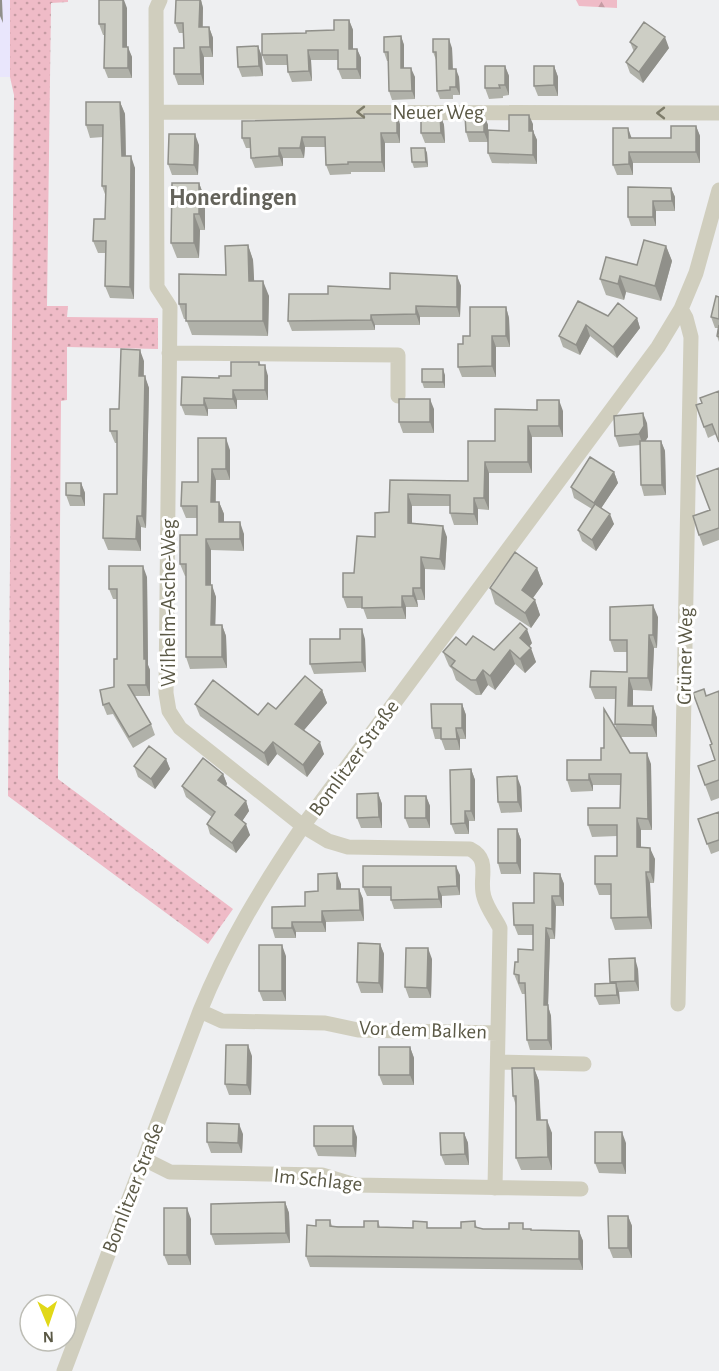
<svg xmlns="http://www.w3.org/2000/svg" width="719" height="1371" font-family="'Alegreya Sans',sans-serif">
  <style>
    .commercial { fill: #e9e6fc }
    .forest { fill: url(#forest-firs) }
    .park { fill: url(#park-dots) }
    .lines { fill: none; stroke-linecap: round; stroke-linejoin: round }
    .minor { stroke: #d0cebe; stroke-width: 15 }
    .wall { fill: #b0b1a9 }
    .shaded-wall { fill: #90908a }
    .building { fill: #cdcec5; stroke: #90908a; stroke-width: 1.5 }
    .oneway { stroke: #7e7c6a }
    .labels { text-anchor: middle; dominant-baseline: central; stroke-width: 6; stroke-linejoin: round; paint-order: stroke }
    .street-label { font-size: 21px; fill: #5b5946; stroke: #fff }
    .quarter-label { font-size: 24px; font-weight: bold; fill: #63625a; stroke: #fff }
  </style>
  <defs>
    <pattern id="forest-firs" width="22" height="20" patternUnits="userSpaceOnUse" patternTransform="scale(1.5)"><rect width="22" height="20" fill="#efbbc7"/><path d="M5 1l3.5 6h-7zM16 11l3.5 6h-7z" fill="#c59ba3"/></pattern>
    <pattern id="park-dots" width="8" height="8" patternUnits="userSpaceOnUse" patternTransform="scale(1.5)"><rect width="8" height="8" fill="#efbbc7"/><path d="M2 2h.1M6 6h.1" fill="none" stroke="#c59ba3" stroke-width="1.8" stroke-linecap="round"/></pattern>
  </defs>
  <rect width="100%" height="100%" fill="#eeeff1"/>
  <path class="commercial" d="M0,0H10V77H0Z"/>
  <path class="forest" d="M576,0H617V8L579,6Z"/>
  <path class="park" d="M10,0H68V2L51,3L47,306H68L67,317L158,318V349L67,347V400L61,401L58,779L233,909L208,944L8,796L14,95L10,77Z"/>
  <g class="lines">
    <path class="minor" d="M160,0L156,9L157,287L170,307L166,693L169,711L180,728L303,826L328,841L348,847L470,849C492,860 478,879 484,897C487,908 495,918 500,928L495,1188
      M157,112L719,113
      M169,353L398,355V396
      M678,1004L691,337L686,318L681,309
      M200,1011L222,1021L325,1023L358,1030L498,1033
      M498,1062L584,1064
      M144,1159L170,1172L322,1175L355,1185L581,1189
      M64,1371L200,1011C227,944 263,885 303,826L658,347L681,309L696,273L719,190"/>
  </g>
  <path class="wall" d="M176,0H201L203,8V27H209L213,38V57H204V85H178L174,74L184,48L183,33H179L175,23Z
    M127,8V47L132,57V78H108L104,68L105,35H103L99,24Z
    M349,20L353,30V49H357L361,58V79H342L338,69V60H311L312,81L292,82L288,72V65H266L262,55L306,33L334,30Z
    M401,36L404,45V68L415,77V99L392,100L389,91L388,61H387L384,52Z
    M630,42L669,48L643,83L630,73L626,62L634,52Z
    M258,46L262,57L263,76L242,77L238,67Z
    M452,48L453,69L459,77L460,95H453V99H440L437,91L436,60L433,52Z
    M505,66L509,76V95L503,96V98L489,99L485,88Z
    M554,66L558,77V96H538L534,86Z
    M120,102L125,114L126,156L135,168L134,299L110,298L105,286L106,253H98L93,241L105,219L106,197L102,186L103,137L90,138L86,125Z
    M440,114L444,125L445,143H425L421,133Z
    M484,115L488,125V130L509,131L533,124V131L537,140V164L492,163L488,153V142H469L466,132Z
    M400,124V143H385V172H351V174L330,175L326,165L325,147H305L304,158H283V166L255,168L251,158V148H246L242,138Z
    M696,126L700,136V163H633V175H617L613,165L632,138H671Z
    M199,145L198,175H172L168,164Z
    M425,148L427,153L428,167L414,168L412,162Z
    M199,183L205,199V230H200L199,258H177L171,243Z
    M671,188L675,197V211H656V226H631L628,217Z
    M248,245L253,260L254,281L269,296L268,336L192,335L186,319H184L179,304L226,275Z
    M666,246L672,261L661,301L626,292L624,300L606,295L600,279L637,265Z
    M457,276L461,286L460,317H420V325H375V330L292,331L288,321L328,294L390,289Z
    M719,297V342L717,336L718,328H715L711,317Z
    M506,307L509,318L510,347H496V377H462L458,367L463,344L470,336Z
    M608,316L637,318L640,328L617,358L590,336L580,355L563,347L559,336Z
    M144,361V376L149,388L146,528L141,527V551L108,550L103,538L117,494V443H115L110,431L119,409Z
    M259,362L261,365L268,376V400H237V409H208V416L185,415L181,405L219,378L231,376Z
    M445,375V388H424L422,382Z
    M719,391L716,434L708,438L696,405L702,403Z
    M434,409V433H403L399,422Z
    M563,411V437H532V473H489V510L478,509V525H454L450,513V506H412V523L447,537L445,570L425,569V600H417L418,607H406V619H367L363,608H347L343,597L354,573L389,512L390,480L468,481L495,441Z
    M647,423L648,437L645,441H661L665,451L666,495L644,496L641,485L640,445L619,447L615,436Z
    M230,450V480H216V502H219L224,514V522L244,534V551L211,550V585L216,597L215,625H222L226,636L227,668L190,669L186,657V576H185L180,564L197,535V518H186L181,506L198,482Z
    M719,468V540L703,546L699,535L710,510Z
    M614,472L618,483L601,508L614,524L596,551L582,541L578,530L592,509L574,498L571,487Z
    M81,483L85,493V506H70L66,495Z
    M537,568L543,584L533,598L535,600L540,615L531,628L495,604L490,588Z
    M147,577L148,665L150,670V696H134L151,724L155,735L133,748L113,714L107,715L103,705L114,687L117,659V599H113L109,589Z
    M658,617L657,648H654L652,691L633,690V706H653L657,718V737H620L630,753L651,764L652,830H641V847L655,859L654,883H650L652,929L615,930L611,918V895H599L595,884L617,856V836L592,837L588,825L620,808L621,785H593V791L571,792L567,780L601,760L604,748L618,734L615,724V699H595L590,687L627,672V652H614L610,640Z
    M365,639L366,672L314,674L310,664Z
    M532,643L529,647L536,662L525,673L515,664L495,690L488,685L481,695H476L456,680L452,669L449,666L443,652L466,645L494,650Z
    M322,690L327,703L304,730L324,754L307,777L277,754L268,766L200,716L195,704L258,715L276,709Z
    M719,691V798L711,801L698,766L715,760L711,744L706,696Z
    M462,704L466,715V739H460V750H445L441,739H435L432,728Z
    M166,759L170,769L155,789L138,777L134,766Z
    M471,769L475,780V821H469V834H455L451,824Z
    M223,774L227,784L226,786L246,801L249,811L242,821L250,835L236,853L210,834L207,824L212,817L186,797L182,786Z
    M521,787L522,812L501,813L498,802Z
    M378,793L382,804V828H361L357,818Z
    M426,796L430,806V828H409L405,818Z
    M719,812V851L711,854L698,819Z
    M517,829L521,840V874H501L498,863Z
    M560,874L564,884V906H556L555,939H550L548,1006L551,1016L552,1050H530L527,1040L526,994H522L514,974L518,962L533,950V935H518L514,925Z
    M460,875V895L442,896V908L394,909L391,900V896H367L363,887Z
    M341,884V889H359L363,899L364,921L326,922V932H296V938H275L272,928L305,906L318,891Z
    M380,944L384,954L383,993H361L357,982Z
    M286,956V1001H263L259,991Z
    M432,959L431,998H409L405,987Z
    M638,969L639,991L619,992L620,1004L599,1005L595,996L610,983V982Z
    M410,1047L414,1058V1085H383L379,1075Z
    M252,1056L251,1095H229L225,1084Z
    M534,1068L539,1081L541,1120L552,1133V1170H521L516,1158V1106L513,1096Z
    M464,1133L468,1143L469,1165H445L441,1155Z
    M243,1134L242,1153H211L207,1142Z
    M357,1137L356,1157L318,1156L314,1146Z
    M626,1143V1174L599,1173L595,1163Z
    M285,1202L289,1213L290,1243L215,1245L211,1234Z
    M628,1216L632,1226V1258H613L609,1248Z
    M191,1219V1265H168L164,1255Z
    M330,1220L332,1226L364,1227L378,1221L380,1227L461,1228L475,1221L477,1228L483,1229H525L531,1230L579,1231L583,1241V1270L310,1267L306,1256L316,1226Z"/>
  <path class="shaded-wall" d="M0,0H2L3,23L0,16Z
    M123,0H124L127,8V57L123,47Z
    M200,0H201L203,8L202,38L199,27Z
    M349,20L353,30V59L349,49Z
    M209,27L213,38V57L210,47Z
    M401,36L404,45V77L401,68Z
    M665,37L669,48L643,83L639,72Z
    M449,39L452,48L453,77L449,69Z
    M258,46L262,57L263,76L259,66Z
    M128,47L132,57V78L128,68Z
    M200,47L204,57V85L201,74Z
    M357,49L361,58V79L357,69Z
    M308,50L311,60L312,81L309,71Z
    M505,66L509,76V95L505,85Z
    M554,66L558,77V96L554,85Z
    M411,68L415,77V99L412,91Z
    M456,69L459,77L460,95L456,87Z
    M120,102L125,114L126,168L122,156Z
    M397,114L400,124V143L397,133Z
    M440,114L444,125L445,143L441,133Z
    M484,115L488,125V142L484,132Z
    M529,115L533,124V140L529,131Z
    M696,126L700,136V163L696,152Z
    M628,128L632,139L629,138Z
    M533,131L537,140V164L533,155Z
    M381,133L385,143V172L382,162Z
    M195,134L199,145L198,175L194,165Z
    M302,137L305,147L304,158L300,148Z
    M279,148L283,158V166L279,156Z
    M425,148L427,153L428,167L426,162Z
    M629,152L633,163V175L629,164Z
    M131,156L135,168L134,299L130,287Z
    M199,183L205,199V230L199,214Z
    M671,188L675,197V211L672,201Z
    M653,201L656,211V226L653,217Z
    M194,214L200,230L199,258L194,243Z
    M248,245L253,260L255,296L249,281Z
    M666,246L672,261L661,301L655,286Z
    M457,276L461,286L460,317L457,307Z
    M620,276L626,292L624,300L618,284Z
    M263,281L269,296L268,336L263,321Z
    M416,306L420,317V325L416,314Z
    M506,307L509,318L510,347L506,336Z
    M371,315L375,325V330L371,320Z
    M637,318L640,328L617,358L613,347Z
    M586,325L590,336L580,355L576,345Z
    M492,336L496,347V377L492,366Z
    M140,350L144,361L143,388L139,376Z
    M265,365L268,376V400L265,390Z
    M443,369L445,375V388L443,382Z
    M145,376L149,388L146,528L142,516Z
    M233,390L237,400V409L233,399Z
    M204,398L208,409V416L204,405Z
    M430,399L434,409V433L430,422Z
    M559,400L563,411V437L559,426Z
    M643,413L647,423L648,437L643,445L639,434Z
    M528,426L532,437V473L528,462Z
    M226,438L230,450V480L226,469Z
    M661,441L665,451L666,495L662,485Z
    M485,462L489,473V510L484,498Z
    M212,469L216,480L215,514L211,502Z
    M614,472L618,483L598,513L594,503Z
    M81,483L85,493V506L81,496Z
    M408,494L412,506V534L408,523Z
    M474,498L478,509V525L474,514Z
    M219,502L224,514V534L219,522Z
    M610,514L614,524L596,551L592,540Z
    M137,516L141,527V551L136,539Z
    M240,522L244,534V551L240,539Z
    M443,526L447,537L445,570L440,559Z
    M206,539L211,550V597L206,585Z
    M421,557L425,569V600L421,588Z
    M143,566L147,577L148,665L150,670V696L146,685L144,659Z
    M537,568L543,584L527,606L522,590Z
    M212,585L216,597L215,637L211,625Z
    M413,588L417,600L418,607L413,596Z
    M402,596L406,607V619L402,607Z
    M535,600L540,615L531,628L525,613Z
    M653,605L658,617L657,648L653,635Z
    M222,625L226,636L227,668L222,657Z
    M362,629L365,639L366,672L362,662Z
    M527,629L532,643L525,652L520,638Z
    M649,635L654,648L652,691L648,678Z
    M531,648L536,662L525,673L520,659Z
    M510,650L515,664L495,690L490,676Z
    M483,670L488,685L481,695L476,680Z
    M629,678L633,690V718L628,706Z
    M322,690L327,703L299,736L295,724Z
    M462,704L466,715V739L462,728Z
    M653,706L657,718V737L652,725Z
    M456,728L460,739V750L457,739Z
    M273,742L277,754L268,766L264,753Z
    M320,742L324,754L307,777L303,765Z
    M647,753L651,764L652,830L648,819Z
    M166,759L170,769L155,789L151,779Z
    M471,769L475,780V821L471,811Z
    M223,774L227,784L222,791L218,780Z
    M589,774L593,785V791L589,780Z
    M517,776L521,787L522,812L518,802Z
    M378,793L382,804V828L379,817Z
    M426,796L430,806V828L426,818Z
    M246,801L249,811L239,826L235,815Z
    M465,811L469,821V834L465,823Z
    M637,818L641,830V859L637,847Z
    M246,824L250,835L236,853L232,843Z
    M517,829L521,840V874L517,863Z
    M650,848L655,859L654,883L650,872Z
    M456,866L460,875V895L457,886Z
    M646,872L650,883L652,929L648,917Z
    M337,873L341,884V900L337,889Z
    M560,874L564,884V906L560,896Z
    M438,887L442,896V908L439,899Z
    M359,889L363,899L364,921L360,910Z
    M552,896L556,906L555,939L552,929Z
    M322,911L326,922V932L322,922Z
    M292,922L296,932V938L292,928Z
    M546,928L550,939L548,1006L551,1016L552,1050L548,1040L544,1005Z
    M380,944L384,954L383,993L379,983Z
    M282,945L286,956V1001L282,991Z
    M428,948L432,959L431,998L427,988Z
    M635,958L638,969L639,991L635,981Z
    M616,983L619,992L620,1004L617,995Z
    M248,1045L252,1056L251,1095L247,1085Z
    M410,1047L414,1058V1085L410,1075Z
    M534,1068L539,1081L541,1133L537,1120Z
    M547,1120L552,1133V1170L548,1157Z
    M239,1124L243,1134L242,1153L238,1143Z
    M353,1126L357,1137L356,1157L353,1146Z
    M622,1132L626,1143V1174L622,1163Z
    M464,1133L468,1143L469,1165L465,1154Z
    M285,1202L289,1213L290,1243L286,1233Z
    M187,1208L191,1219V1265L187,1255Z
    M628,1216L632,1226V1258L628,1248Z
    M579,1231L583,1241V1270L579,1259Z"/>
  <path class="building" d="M99,0H123V47H128V68H104L105,24H99Z
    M176,0H200L199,27H209L210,47H200L201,74H174V48H184L183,23H175Z
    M334,20H349V49H357V69H338V50H308L309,71L288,72L287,55H262V34L306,33V31L334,30Z
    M644,22L665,37L639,72L626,62L637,47L630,42Z
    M401,36V68H411L412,91H389L388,52H384V37Z
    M433,39H449V69H456V87H450V90L437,91L436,52H433Z
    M258,46L259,66L238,67L237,47Z
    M485,66H505V85H499L500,88H485Z
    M534,66H554V85L534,86Z
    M86,102H120L122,156H131L130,287L105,286L106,241H93L94,219H105L106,186H102L103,125H86Z
    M364,114H397V133H381L382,162H348V164L326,165L325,137H302L300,148H279V156L251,158L250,138H242V121L364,118Z
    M440,114L441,133H421V115Z
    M465,115H484V132H466Z
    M509,115H529V131H533V155L488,153V130L509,131Z
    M671,126H696V152H629V164L613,165V128H628L629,138H671Z
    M169,134H195L194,165L168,164Z
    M411,148H425L426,162H412Z
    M172,183H199V214H194V243H171Z
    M628,187L671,188L672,201H653V217H628Z
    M644,240L666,246L655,286L620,276L618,284L600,279L606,257L637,265Z
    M248,245L249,281H263V321H186V304H179V274L226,275L225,246Z
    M390,273L457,276V307L416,306V314L371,315V320L288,321L289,294H328V286L390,289Z
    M716,296L719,297V319L711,317Z
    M578,301L608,316L618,303L637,318L613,347L586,325L576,345L559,336Z
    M470,307H506V336H492V366L458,367V344H463V336H470Z
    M719,325V337L717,336Z
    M121,349L140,350L139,376H145L142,516H137L136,539L103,538L104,494H117V431H110V409H119Z
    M231,362H259V365H265V390H233V399L204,398V405H181L182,377L219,378V376H231Z
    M422,369H443V382H422Z
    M719,391V442L712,424L704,427L696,405L702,403L700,398Z
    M399,399H430V422H399Z
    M537,400H559V426H528V462H485L484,498H474V514L450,513V495L408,494V523L443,526L440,559L421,557V588H413V596H402V607L362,608V597H343V573H354L357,536L375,537V513L389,512L390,480L468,481V441H495V409L537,410Z
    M643,413L644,426L639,434L615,436L614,416Z
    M198,438H226V469H212L211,502H219V522H240V539H206V585H212L211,625H222V657H186V564H180V535H197V506H181L182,482H198Z
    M640,441H661L662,485H641Z
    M590,457L614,472L594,503L571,487Z
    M719,468V528L699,535L693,516L710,510L697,476Z
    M66,483H81V496L66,495Z
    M595,504L610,514L592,540L578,530Z
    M515,552L537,568L522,590L535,600L525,613L490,588Z
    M109,566H143L144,659H146V685H128L151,724L129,737L109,703L103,705L100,690L114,687V659H117V589H109Z
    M653,605V635H649L648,678H629L628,706H653L652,725L615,724L616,687H590L591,671L627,672V640H610V607Z
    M520,623L527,629L520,638L531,648L520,659L510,650L490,676L483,670L476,680H471L451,666L455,661L443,652L456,637L466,645L473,636L494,650Z
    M340,629H362V662L310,664V639H340Z
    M305,676L322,690L295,724L320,742L303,765L273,742L264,753L195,704L213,680L258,715L268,703L276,709Z
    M704,689L706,696L719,691V780L705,785L698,766L715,760L710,745L712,744L693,693Z
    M431,704H462V728H456L457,739H441V728H432Z
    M604,709L630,753H647L648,819L637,818V847L650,848V872H646L648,917L611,918V884H595V856H617V825H588V808H620L621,774H589V780H567V760H601V748H604Z
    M149,746L166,759L151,779L134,766Z
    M203,758L223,774L218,780L246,801L235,815L246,824L232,843L207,824L215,812L182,786Z
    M471,769V811H465V823L451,824L450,770Z
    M517,776L518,802H498L497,777Z
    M378,793L379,817L357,818V794Z
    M405,796H426V818H405Z
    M719,812V840L707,844L698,819Z
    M498,829H517V863H498Z
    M363,866H456L457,886L438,887L439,899L391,900V887H363Z
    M337,873V889H359L360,910L322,911V922H292V928H272V907L305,906V892L318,891V874Z
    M534,873L560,874V896H552V929L546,928L544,1005H548V1040H527L525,983H519V975L514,974L515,962H518V949L533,950V925H514L513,903H534Z
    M358,943L380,944L379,983L357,982Z
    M259,945H282V991H259Z
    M406,948H428L427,988L405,987Z
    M635,958V981L610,982L609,959Z
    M616,983L617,995L595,996V984Z
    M226,1045H248L247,1085L225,1084Z
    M379,1047H410V1075H379Z
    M512,1068H534L537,1120H547L548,1157L516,1158V1096H513Z
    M207,1123L239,1124L238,1143L207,1142Z
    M314,1126H353V1146H314Z
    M595,1132H622V1163H595Z
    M440,1133H464L465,1154L441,1155Z
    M285,1202L286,1233L211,1234V1204Z
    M164,1208H187V1255H164Z
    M608,1216H628V1248H609Z
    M316,1220H330V1226L338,1227H364V1221H378V1227L413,1228V1221L427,1222V1228H461V1222L475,1221V1227L483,1229H509V1223H523V1229H531V1230L579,1231V1259L306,1256L307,1225L316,1226Z"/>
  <defs><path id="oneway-chevron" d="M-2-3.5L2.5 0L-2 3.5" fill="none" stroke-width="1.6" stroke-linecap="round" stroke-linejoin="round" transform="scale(1.5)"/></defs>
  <g class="oneway">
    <use href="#oneway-chevron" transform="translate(361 112) rotate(-180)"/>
    <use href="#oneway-chevron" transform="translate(661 113) rotate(-180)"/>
  </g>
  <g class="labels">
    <g class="street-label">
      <text x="438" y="112">Neuer Weg</text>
      <text transform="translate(168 603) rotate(-90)">Wilhelm-Asche-Weg</text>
      <text transform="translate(685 656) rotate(-89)">Grüner Weg</text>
      <text transform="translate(354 758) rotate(-54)">Bomlitzer Straße</text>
      <text transform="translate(423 1030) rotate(2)">Vor dem Balken</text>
      <text transform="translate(318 1180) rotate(6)">Im Schlage</text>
      <text transform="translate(133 1188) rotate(-69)">Bomlitzer Straße</text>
    </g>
    <g class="quarter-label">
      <text x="233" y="198">Honerdingen</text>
    </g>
  </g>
  <g transform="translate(48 1323) rotate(178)"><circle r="28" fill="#ffffff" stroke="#bdbdb5" stroke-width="1.5"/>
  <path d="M0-4.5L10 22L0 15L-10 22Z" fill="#e1d817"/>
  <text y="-9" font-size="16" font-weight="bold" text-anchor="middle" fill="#5b5946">N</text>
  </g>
</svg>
